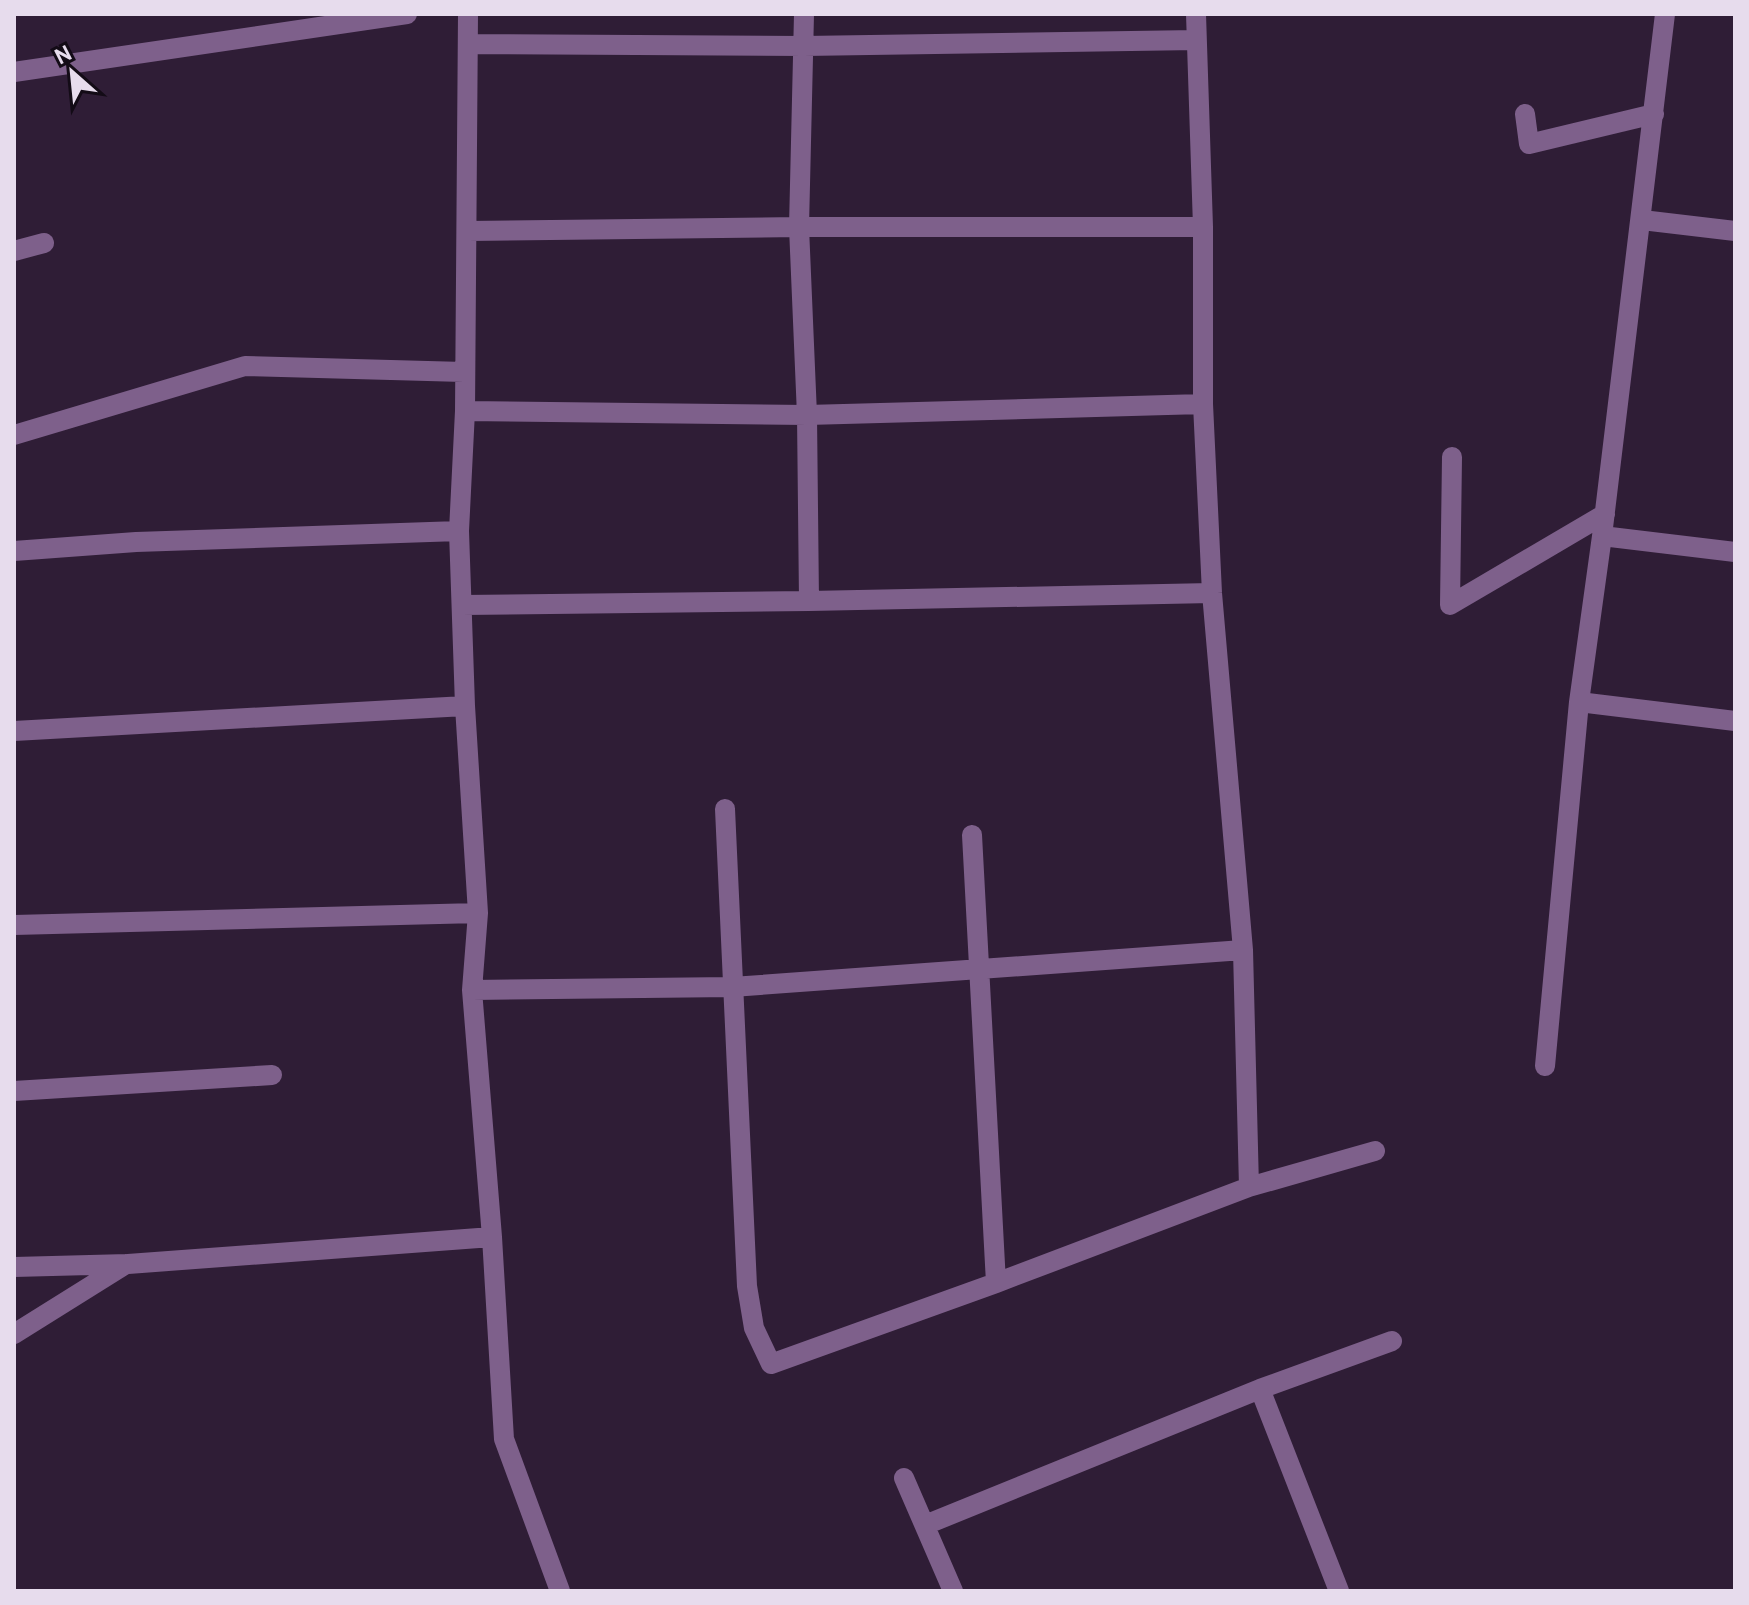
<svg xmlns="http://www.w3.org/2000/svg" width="1749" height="1605" font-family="Overpass,sans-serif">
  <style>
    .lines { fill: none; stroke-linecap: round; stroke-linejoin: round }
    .minor { stroke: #7e608b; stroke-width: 20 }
  </style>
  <rect width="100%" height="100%" fill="#2f1d36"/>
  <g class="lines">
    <path class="minor" d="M468,14L465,411L459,531L465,706L478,913L472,990L492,1237L504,1439L560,1591
      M804,14L799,227L807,415L809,601
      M1196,14L1203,227V404L1212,593L1243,950L1249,1187
      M468,44L804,46L1196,40
      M14,72L407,14
      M1525,114L1529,144L1654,114
      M1642,220L1735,231
      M468,231L799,227H1203
      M14,251L44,243
      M465,411L807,415L1203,404
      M14,435L245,366L464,372
      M1452,457L1450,605L1605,514
      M1602,536L1735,552
      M14,551L136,542L459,531
      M462,605L809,601L1212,593
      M1579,702L1735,721
      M14,731L465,706
      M725,809L747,1286L754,1328L771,1364L996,1283L1249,1187L1375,1151
      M972,835L996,1283
      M14,925L478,913
      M472,990L732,987L1243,950
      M1545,1066L1579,702L1602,536L1665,14
      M14,1091L272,1075
      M14,1267L128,1264L492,1237
      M14,1334L126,1264
      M1260,1389L1339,1591
      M904,1478L953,1591
      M925,1525L1260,1389L1392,1341"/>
  </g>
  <rect width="1749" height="1605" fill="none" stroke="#e7dced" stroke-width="32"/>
  <g transform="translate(72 72) rotate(333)" stroke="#130b16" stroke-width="6" paint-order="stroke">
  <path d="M0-6L14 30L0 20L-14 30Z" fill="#e7dced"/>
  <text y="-12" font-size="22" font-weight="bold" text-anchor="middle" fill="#e7dced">N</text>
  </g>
</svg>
